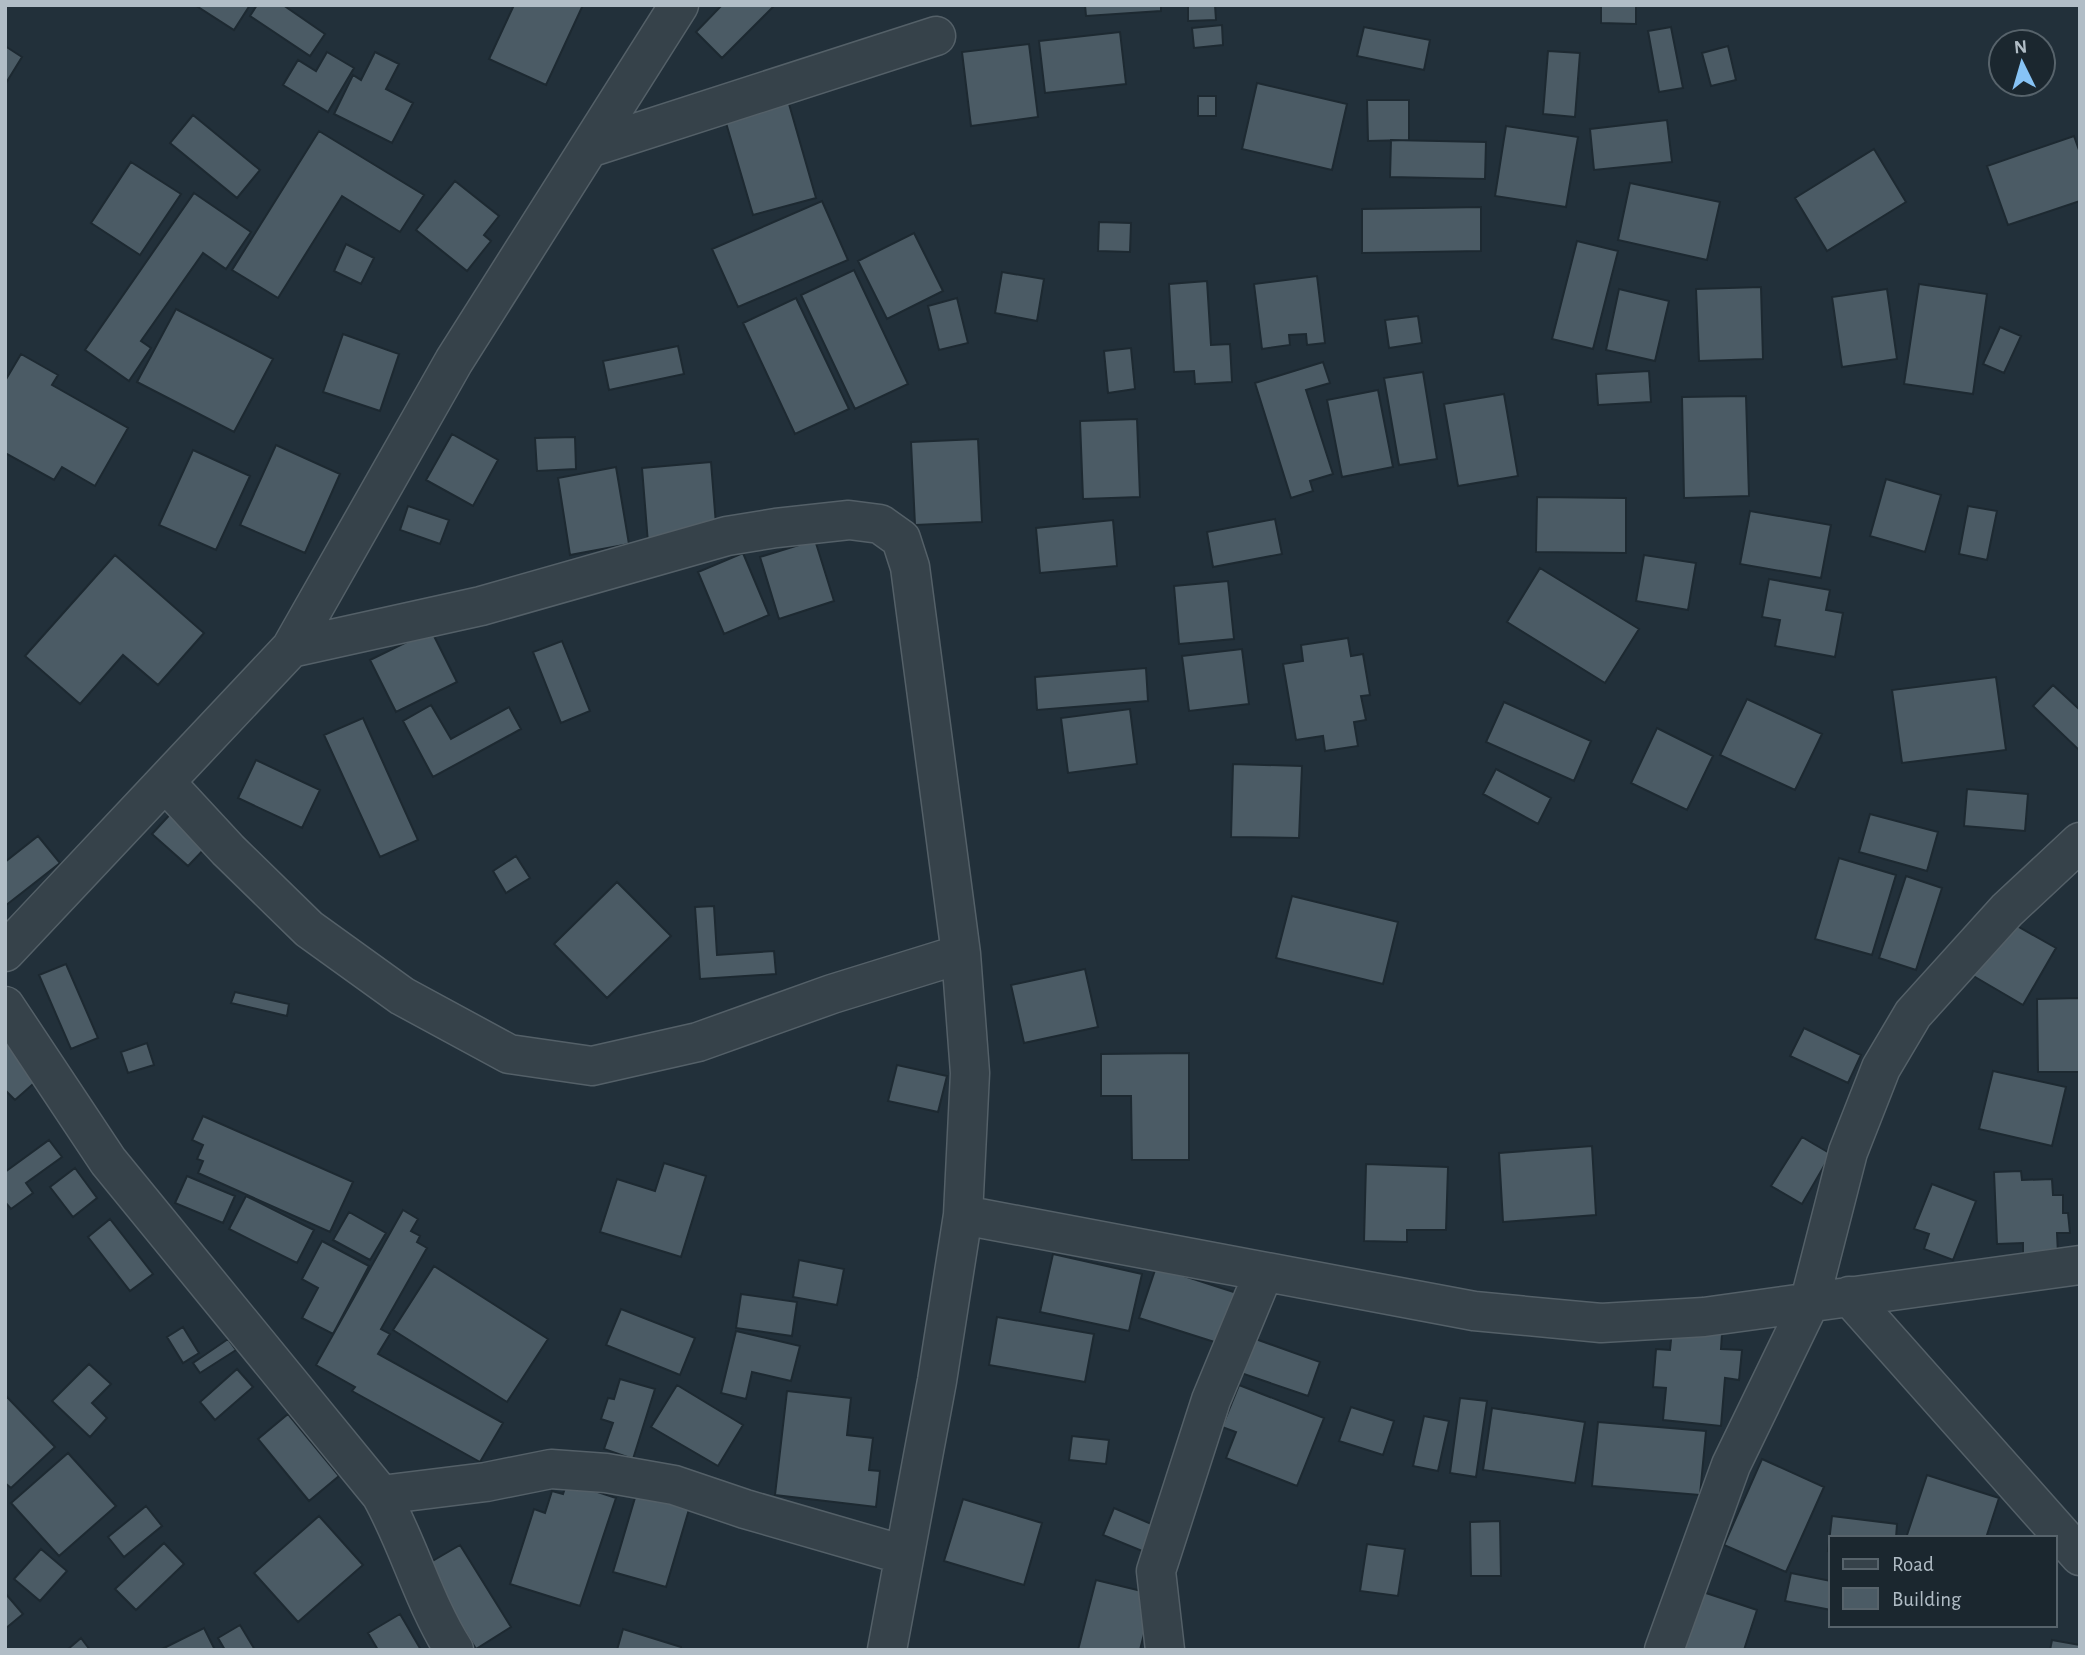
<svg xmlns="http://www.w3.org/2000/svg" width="2085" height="1655" font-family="'Alegreya Sans',sans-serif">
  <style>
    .building { fill: #4b5b65; stroke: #1d2931; stroke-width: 2 }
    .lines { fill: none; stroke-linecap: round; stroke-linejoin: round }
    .minor-casing { stroke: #546068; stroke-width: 41 }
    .minor { stroke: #36424a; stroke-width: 38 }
  </style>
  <rect width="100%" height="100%" fill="#22303a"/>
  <path class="building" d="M195,5H250L234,30Z
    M257,5H283L325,34L310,56L250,16Z
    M514,5H583L546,85L489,59Z
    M722,5L774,6L722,58L696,32Z
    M1085,5H1161V11L1086,16Z
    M1188,5H1215L1216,20L1188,21Z
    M1601,5H1636V24L1601,23Z
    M1222,25L1223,45L1194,48L1192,28Z
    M1364,27L1430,40L1424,70L1357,56Z
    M1671,27L1683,88L1659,92L1648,31Z
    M1120,32L1126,84L1045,93L1039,41Z
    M1029,44L1038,117L971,126L962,52Z
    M5,46L22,57L6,83H5Z
    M1728,46L1736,80L1711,86L1702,53Z
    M1548,51L1580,53L1575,117L1543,114Z
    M327,52L354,68L328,112L283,85L298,60L316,71Z
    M375,52L399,64L386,89L413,103L392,143L334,114L353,75L361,80Z
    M1257,83L1347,104L1332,170L1242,149Z
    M1198,96H1216V116H1198Z
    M787,97L816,198L753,215L724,116Z
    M1367,100H1409V140L1368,141Z
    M193,115L260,170L237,198L170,143Z
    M1667,120L1672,162L1594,170L1590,129Z
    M1506,126L1578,137L1566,207L1495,196Z
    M319,131L424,195L400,232L342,196L278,298L232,270Z
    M2074,136L2080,153V201L2008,225L1987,166Z
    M1391,140L1486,142L1485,179L1390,177Z
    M1874,149L1906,202L1827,251L1795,198Z
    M131,162L181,194L140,255L91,223Z
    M455,181L499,216L484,235L491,241L467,271L416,230Z
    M1630,183L1720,202L1707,260L1618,240Z
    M194,193L251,232L226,269L203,253L141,341L151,348L129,381L85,350Z
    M822,201L848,260L738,307L712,249Z
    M1481,207V251L1362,253V209Z
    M1099,222L1131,223L1130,252L1098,251Z
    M914,233L943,291L887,319L858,261Z
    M1577,241L1618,251L1593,349L1552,339Z
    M346,244L374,258L361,284L334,271Z
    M854,270L908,384L855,409L801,295Z
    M1002,272L1044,279L1037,321L995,313Z
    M1317,276L1325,343L1307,345L1306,334L1289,335L1290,345L1262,349L1254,284Z
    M1207,281L1211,345L1230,344L1232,382L1195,384L1194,371L1174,372L1169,284Z
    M1919,284L1987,294L1973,394L1904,384Z
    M1761,287L1763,359L1699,361L1696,289Z
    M1619,289L1669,301L1655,361L1606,350Z
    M1887,289L1897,359L1842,367L1832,297Z
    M796,298L849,409L795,434L743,323Z
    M957,298L968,343L939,350L928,306Z
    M176,309L273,359L234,432L137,382Z
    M1418,316L1422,343L1389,348L1385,320Z
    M2000,327L2021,336L2004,373L1983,364Z
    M343,334L399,354L380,411L323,392Z
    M678,346L684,374L609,390L603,361Z
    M1131,348L1135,389L1108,393L1104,351Z
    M21,354L58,375L52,385L128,428L95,486L62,467L54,480L5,453V381Z
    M1323,362L1330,383L1306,390L1333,474L1310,481L1313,491L1291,498L1255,383Z
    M1649,371L1651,402L1598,405L1596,374Z
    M1423,372L1437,459L1399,465L1384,378Z
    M1378,390L1393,467L1342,477L1327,400Z
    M1504,394L1518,476L1458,486L1444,404Z
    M1746,396L1749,496L1684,498L1682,397Z
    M1137,419L1140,497L1083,499L1080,421Z
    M452,434L498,460L473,506L426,480Z
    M575,437L576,469L537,471L535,438Z
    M978,439L982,522L915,525L911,442Z
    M276,445L340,474L305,553L240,525Z
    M193,450L250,476L216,550L159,525Z
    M711,462L717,537L648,543L642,468Z
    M616,467L629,544L570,555L558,478Z
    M1886,479L1941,495L1925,552L1870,536Z
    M1537,497L1626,498V553L1536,552Z
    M408,506L449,520L440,544L400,530Z
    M1968,506L1997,511L1987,560L1959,554Z
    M1750,511L1831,525L1821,578L1740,564Z
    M1275,519L1282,554L1213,567L1207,532Z
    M1113,520L1117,566L1040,573L1036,528Z
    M815,540L834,601L779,619L760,557Z
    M743,553L769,615L724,634L698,572Z
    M115,555L204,633L158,685L123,655L80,704L25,656Z
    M1644,555L1696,563L1688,610L1636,601Z
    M1540,568L1639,629L1605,683L1507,622Z
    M1769,579L1830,590L1826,610L1843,613L1835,657L1775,646L1780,620L1762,617Z
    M1228,581L1234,639L1179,644L1174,586Z
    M431,630L457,682L396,712L370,660Z
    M1348,638L1351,656L1363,654L1370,695L1361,696L1366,720L1354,722L1358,746L1325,751L1323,736L1296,740L1283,664L1303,661L1301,645Z
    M562,641L590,711L561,723L533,652Z
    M1242,649L1249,704L1189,711L1182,656Z
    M1146,668L1148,701L1037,710L1035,677Z
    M1996,677L2006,750L1902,763L1892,690Z
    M2053,685L2080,710V751L2033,706Z
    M1747,699L1822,734L1795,790L1720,755Z
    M1504,702L1591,741L1574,781L1486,742Z
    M431,705L451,739L509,707L521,729L433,777L403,721Z
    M1130,709L1137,764L1068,773L1061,718Z
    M363,718L418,840L380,857L324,735Z
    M1657,728L1713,756L1687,810L1631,783Z
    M256,760L320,790L302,828L238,798Z
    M1233,764L1302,766L1299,838L1231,837Z
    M1496,769L1551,798L1538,824L1483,794Z
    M1967,789L2028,794L2025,831L1964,826Z
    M175,809L211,842L188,866L152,834Z
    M1870,814L1938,832L1927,871L1859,852Z
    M38,836L60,863L5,906V862Z
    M516,856L530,878L506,893L493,871Z
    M1839,858L1896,875L1872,955L1815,939Z
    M1906,876L1942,888L1916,970L1879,958Z
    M617,882L671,936L607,998L554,944Z
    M1292,896L1398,922L1383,984L1276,958Z
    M714,906L717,955L774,951L776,974L700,979L695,907Z
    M2003,918L2056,948L2023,1005L1970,974Z
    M66,964L98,1038L71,1049L39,975Z
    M1085,969L1098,1027L1024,1043L1011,985Z
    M235,992L289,1004L287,1016L231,1003Z
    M2080,998V1072H2038L2037,999Z
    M1804,1028L1861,1055L1848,1083L1790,1056Z
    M5,1039L41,1077L15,1100L5,1090Z
    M147,1043L154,1065L128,1073L121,1052Z
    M1189,1053V1160H1132L1131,1096H1101V1054Z
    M897,1065L947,1076L938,1112L888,1101Z
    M1993,1071L2066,1087L2052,1146L1979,1129Z
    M203,1116L353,1182L330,1232L198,1173L203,1161L197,1159L203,1145L192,1140Z
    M1802,1137L1831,1154L1802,1204L1771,1186Z
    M49,1140L62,1157L26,1183L33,1193L11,1209L5,1202V1172Z
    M1592,1146L1596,1215L1503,1222L1499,1153Z
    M664,1163L706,1176L681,1257L600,1232L617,1179L655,1191Z
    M1366,1164L1448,1167L1446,1230H1407V1242L1364,1241Z
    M75,1168L97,1198L73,1217L50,1187Z
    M2021,1171L2022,1180L2052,1179L2053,1195H2063V1213H2068L2070,1233H2057L2058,1254L2023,1255V1243L1997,1244L1994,1172Z
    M187,1176L235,1196L223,1223L175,1203Z
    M1932,1184L1976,1201L1953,1260L1924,1249L1929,1234L1914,1229Z
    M246,1196L314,1230L297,1263L229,1229Z
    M403,1210L418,1219L411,1231L420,1236L417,1242L427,1248L381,1329L390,1334L378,1354L503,1423L480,1462L352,1391L355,1387L316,1365Z
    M349,1212L386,1233L370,1260L333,1240Z
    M110,1219L153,1274L130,1291L88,1237Z
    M322,1241L369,1266L333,1334L302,1318L318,1288L302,1279Z
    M1053,1254L1142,1274L1129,1331L1040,1312Z
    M799,1260L844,1269L837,1305L793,1297Z
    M434,1266L548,1339L507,1402L393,1330Z
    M1156,1267L1243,1295L1227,1346L1139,1318Z
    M741,1294L797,1302L792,1336L736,1328Z
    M621,1309L695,1338L680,1375L606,1345Z
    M997,1317L1094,1334L1085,1382L989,1365Z
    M183,1327L199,1353L183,1363L167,1337Z
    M1672,1330L1722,1334L1721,1349L1742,1350L1739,1380L1725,1378L1721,1426L1663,1420L1666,1388L1653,1387L1656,1349L1670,1350Z
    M736,1331L800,1346L791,1381L752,1372L746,1399L721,1393Z
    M1250,1337L1320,1362L1308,1396L1238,1372Z
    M228,1339L236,1350L200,1373L193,1363Z
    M89,1364L111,1384L92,1403L107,1418L90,1437L52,1401Z
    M237,1369L253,1387L215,1420L200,1402Z
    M620,1379L655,1389L633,1459L604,1449L613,1423L601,1419L608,1398L614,1399Z
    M677,1385L743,1425L718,1466L651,1427Z
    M1239,1385L1324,1418L1297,1486L1226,1458L1236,1432L1222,1427Z
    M787,1391L851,1398L847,1435L873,1438L869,1470L880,1471L876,1507L775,1495Z
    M6,1396L55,1447L11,1488L5,1483Z
    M1460,1398L1487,1401L1476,1477L1450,1473Z
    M1351,1407L1394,1421L1383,1455L1339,1441Z
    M1492,1408L1585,1422L1575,1483L1483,1470Z
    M288,1414L339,1476L309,1501L258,1439Z
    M1424,1416L1449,1421L1438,1471L1413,1466Z
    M1598,1422L1706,1431L1700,1495L1592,1486Z
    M1072,1436L1109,1440L1106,1464L1069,1460Z
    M68,1453L116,1506L59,1556L11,1503Z
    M1762,1459L1824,1487L1786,1572L1724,1545Z
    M1927,1475L1999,1498L1986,1538H1906Z
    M567,1482L616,1498L580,1606L510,1584L534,1509L545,1513L552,1491L563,1494Z
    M637,1491L690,1506L666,1587L613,1572Z
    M963,1499L1042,1523L1024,1585L944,1561Z
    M146,1506L162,1526L124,1557L108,1537Z
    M1114,1508L1163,1529L1152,1555L1103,1535Z
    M319,1516L363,1565L298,1622L254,1573Z
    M1832,1516L1897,1524L1896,1538H1831V1552L1828,1551Z
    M1500,1521L1501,1576H1471L1470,1522Z
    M164,1543L184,1564L136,1610L115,1589Z
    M1367,1544L1405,1549L1398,1596L1360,1591Z
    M460,1545L511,1627L476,1649L424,1566Z
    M41,1549L67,1571L40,1601L14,1579Z
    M1791,1573L1831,1581V1610L1785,1601Z
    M1096,1580L1154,1594L1140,1650H1078Z
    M1700,1591L1757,1610L1744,1650H1681Z
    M5,1593L23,1614L5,1629Z
    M400,1614L421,1650H378L368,1633Z
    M240,1625L255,1650H225L218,1638Z
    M204,1628L215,1650H160Z
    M623,1629L681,1647V1650H617Z
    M81,1638L90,1650H67Z
    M2052,1640L2080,1645V1650H2050Z"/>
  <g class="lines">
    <g class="minor-casing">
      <path id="minor" d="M589,148L936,36
        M291,648L481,606L727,536L776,528L849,520L880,524L901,539L910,567L961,954L970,1073L963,1215L937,1381L887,1650
        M165,782L228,850L309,929L402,996L509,1054L592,1066L698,1042L832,994L961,954
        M5,952L291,648L454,361L679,5
        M5,1006L108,1161L381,1495C409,1545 423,1601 454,1650
        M963,1215L1474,1311L1601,1323L1704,1317L2080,1265
        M1849,1296L2080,1556
        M381,1495L486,1482L551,1469L606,1473L674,1485L745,1509L904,1555
        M1165,1650L1156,1571L1211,1400L1264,1272
        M1664,1650L1731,1465L1809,1304L1848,1152L1881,1068L1913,1014L2007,910L2080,842"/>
    </g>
    <use href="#minor" class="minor"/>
  </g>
  <rect width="2085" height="1655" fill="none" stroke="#b1bdc6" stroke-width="14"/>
  <rect x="1829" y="1536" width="228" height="91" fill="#1b272f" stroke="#57636b" stroke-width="2"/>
  <rect x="1843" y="1559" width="35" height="10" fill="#36424a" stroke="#57636b" stroke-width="2"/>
  <text x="1892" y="1571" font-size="21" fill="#b1bdc6">Road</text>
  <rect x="1843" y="1588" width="35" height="21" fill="#4b5b65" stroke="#57636b" stroke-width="2"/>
  <text x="1892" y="1606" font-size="21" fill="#b1bdc6">Building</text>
  <g transform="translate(2022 63) rotate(355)"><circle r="33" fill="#1b272f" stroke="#57636b" stroke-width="2"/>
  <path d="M0-5L12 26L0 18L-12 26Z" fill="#87c3f5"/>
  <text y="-10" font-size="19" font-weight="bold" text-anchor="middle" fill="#b1bdc6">N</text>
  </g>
</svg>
